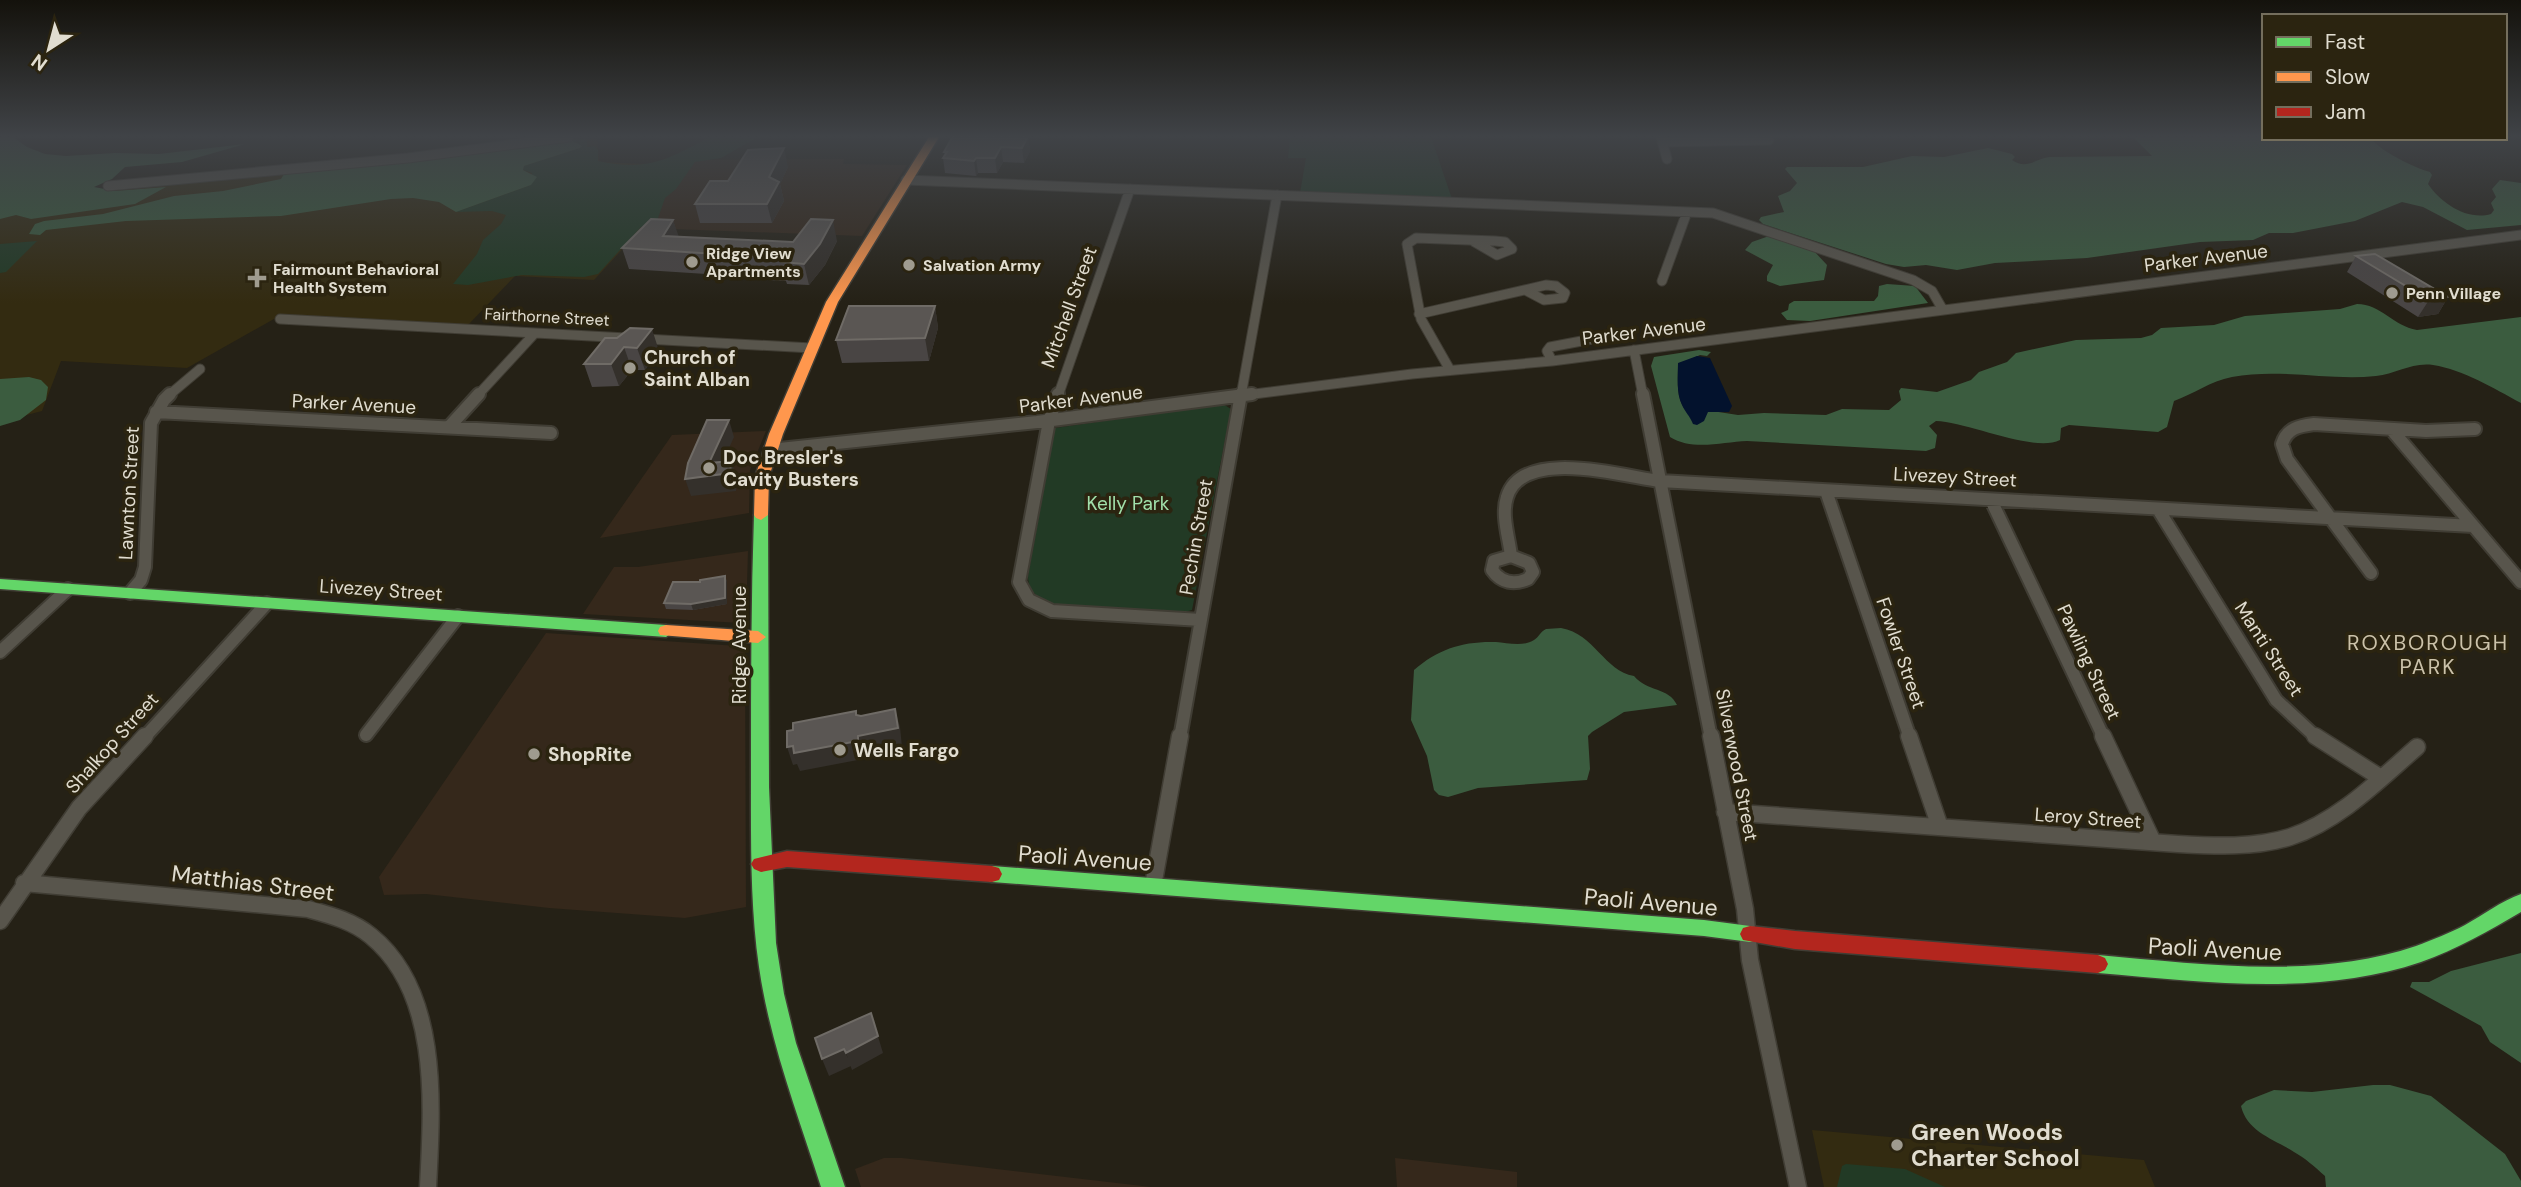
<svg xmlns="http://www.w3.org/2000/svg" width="2521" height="1187" font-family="'DM Sans',sans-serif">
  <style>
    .commercial { fill: #35281b }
    .built { fill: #332b11 }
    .green { fill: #223a25 }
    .forest { fill: #3b5c3f }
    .water { fill: #03122d }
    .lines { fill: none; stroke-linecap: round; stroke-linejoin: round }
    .street-far2-casing { stroke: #403d34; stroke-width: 11 }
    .street-far1-casing { stroke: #403d34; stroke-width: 16 }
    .street-casing { stroke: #403d34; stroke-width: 19 }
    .fast-casing { stroke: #403d34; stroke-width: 3 }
    .slow-casing { stroke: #403d34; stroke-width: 3 }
    .jam-casing { stroke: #403d34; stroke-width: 3 }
    .street-far2 { stroke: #58554c; stroke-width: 9 }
    .street-far1 { stroke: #58554c; stroke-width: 12 }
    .street { stroke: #58554c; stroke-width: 16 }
    .fast { fill: #63d668; fill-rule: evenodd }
    .slow { fill: #ff974d; fill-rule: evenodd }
    .jam { fill: #b3261e; fill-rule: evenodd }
    .wall { fill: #494544 }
    .shaded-wall { fill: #34302b }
    .building { fill: #5a5653; stroke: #6f6b66; stroke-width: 2 }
    .poi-dot { fill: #9f9b8f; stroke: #2b2410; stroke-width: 2.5 }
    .labels { text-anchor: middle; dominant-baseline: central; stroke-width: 7; stroke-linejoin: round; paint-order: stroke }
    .far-poi-label { font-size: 16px; font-weight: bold; fill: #e1ddd0; stroke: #2b2410; text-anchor: start }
    .far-street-label { font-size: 16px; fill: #e1ddd0; stroke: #2b2410 }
    .street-label { font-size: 19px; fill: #e1ddd0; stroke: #2b2410 }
    .poi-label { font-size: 19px; font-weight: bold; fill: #e1ddd0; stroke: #2b2410; text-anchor: start }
    .park-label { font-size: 19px; fill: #a1e0ab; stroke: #2b2410 }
    .neighbourhood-label { font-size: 21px; letter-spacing: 2px; fill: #cbc2aa; stroke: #2b2410 }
    .near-street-label { font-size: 23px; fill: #e1ddd0; stroke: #2b2410 }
    .near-poi-label { font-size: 23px; font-weight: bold; fill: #e1ddd0; stroke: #2b2410; text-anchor: start }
  </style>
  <rect width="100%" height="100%" fill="#252116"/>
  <path class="commercial" d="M844,159L843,164L907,165L862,236L618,227L674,160Z
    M766,431L750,470L749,513L600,538L672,435Z
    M748,551L746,617L741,623L583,614L614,567H638Z
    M546,633L738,646L745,650L746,907L685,918L549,908L426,894L384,895L379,877Z
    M884,1158H902L1151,1187H861L855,1169Z
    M1395,1158L1517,1172V1187H1397Z"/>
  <path class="built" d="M578,137H597L599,162L666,165L619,227L642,228L594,280L515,276L468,325L281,315L187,368L61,361L42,411L0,422V190L100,192L535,144Z
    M1812,1130L2144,1160L2155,1187H1824Z"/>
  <path class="green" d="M710,137H758L721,158L695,162L676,189L665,198L657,221L652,225L641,227L598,274L584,277L522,275L468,285L453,284L477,254L483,240L501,224L506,215L492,211L456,212L531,185L532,173L523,170L524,166L580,148L582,146L569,139H587V147L595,146L598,150V161C648,172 668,159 710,137Z
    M1290,137H1431L1452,199L1300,193L1306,158H1288Z
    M37,241L6,272L0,273V244Z
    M1223,404L1231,409L1192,610L1185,612L1060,605C1044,602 1028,595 1028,576L1055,428Z
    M1846,1164L1905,1169L1945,1187H1837L1842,1166Z"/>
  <path class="forest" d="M0,137H13L27,147L45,154L66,156L115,153L159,154L245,144L182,162L125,167L112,179L94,187L115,191L166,187L135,204L31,219L16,215L0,219Z
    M2133,137L2371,138C2378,150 2415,168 2430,172L2432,175L2428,184C2441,203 2467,221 2491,214L2494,210L2491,203L2496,197L2492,189L2500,180L2521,183V225L2467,230L2423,207L2402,202L2355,221L2293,233H2269L2253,240L2200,242L2087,258L1995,263L1957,270L1926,265L1904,267L1886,264L1763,224L1759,220L1761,217L1784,212L1778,196L1790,191L1797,183L1785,169L1787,167H1863L1912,156L1944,157L1988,148L2012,154L2015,157L2012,160C2027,170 2035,159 2049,157L2152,156Z
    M569,139L582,146L580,148L524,166L523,170L537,177L531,185L456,212L439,202L413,198L391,199L281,216L126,221L46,230L40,235L29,234L35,224L44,221L103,214L174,196L223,191L281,179L284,174Z
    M1772,235L1813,250L1827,265L1824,280L1780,286L1767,281V276L1773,265L1745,250L1752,242Z
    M1887,284L1915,286L1928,303L1810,321L1787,320L1781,313L1788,310L1789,304L1794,301H1874L1878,296L1879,286Z
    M2357,304C2381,304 2393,326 2417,330L2521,317V403C2493,388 2464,370 2433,365C2412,362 2396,374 2376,376C2329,381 2280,368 2232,377C2210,381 2194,394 2174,401L2167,427L2158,432L2069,425L2061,428L2060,440C2034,453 1968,422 1936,421L1929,426L1937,435L1935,448L1926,451L1747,441C1723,442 1692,451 1670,437L1651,366L1654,357L1699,350L1711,352L1707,356L1700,355L1678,365C1678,383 1675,403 1691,415L1712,411L1738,415L1764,413L1826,415L1842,409L1889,410L1901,400L1899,391L1901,388L1937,392L1971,380L1979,372L2007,362L2016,353L2076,340L2141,338L2152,335L2161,328L2214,325L2245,316L2340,309Z
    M29,377L41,380L48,387L46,400L20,420L0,426V379Z
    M1561,628C1595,634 1604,671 1634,676C1647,692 1669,687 1677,705L1624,712L1592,732L1588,736L1590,769L1587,780L1478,788L1448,797L1439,795L1434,790L1427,756L1411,720L1414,670C1438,649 1463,641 1496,642C1507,643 1524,647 1534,640C1539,637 1540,632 1546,629Z
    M2521,953V1063L2490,1042L2481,1026L2410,987L2412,982H2429L2451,971Z
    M2373,1085H2390L2431,1096L2505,1154L2521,1181V1187H2326L2325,1176C2315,1167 2305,1158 2294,1152C2274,1139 2247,1132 2241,1106L2246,1101L2274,1090L2312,1092Z"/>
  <path class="water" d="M1697,356L1710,358L1732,406L1729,412H1708L1704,421L1697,425L1693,424C1690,416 1685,412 1682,405C1676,393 1678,376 1678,363Z"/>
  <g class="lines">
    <g class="street-far2-casing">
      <path id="street-far2" d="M1661,137L1667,159
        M1663,142L1769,140
        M906,180L1713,213L1913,280L1932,291L1943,310
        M108,186L408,158L569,137
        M1662,281L1687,212
        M1419,314L1546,285L1556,286L1565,293L1563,298L1544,300L1527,291
        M280,319L812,348
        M1634,350L1643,396
        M1552,361L1547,351L1550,347L1624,333
        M1450,370L1421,319L1407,244L1416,238L1495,241L1505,242L1512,249L1497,255L1473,241
        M168,396L200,369
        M477,396L535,333
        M1058,396L1130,189
        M1238,396L1412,374L1552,361L2521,235
        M1241,396L1277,195"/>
    </g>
    <g class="street-far1-casing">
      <path id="street-far1" d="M1058,394L1049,421L1019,582L1029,600L1052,611L1201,620
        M1643,394L1711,738
        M156,412L551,433
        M449,427L479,394
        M2391,429L2521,582
        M770,450L1037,422L1252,394
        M1826,491L1910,738
        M1991,500L2104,738
        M2158,509L2276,700L2317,738
        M1511,556C1509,538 1501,515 1507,497C1522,447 1622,476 1660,481L2473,526
        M1511,556L1529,563L1533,572L1528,579C1514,585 1501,583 1492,570L1494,561Z
        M2371,573L2287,459L2282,444C2287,428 2299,426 2314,424L2426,431L2475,429
        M130,593L141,580L145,567L151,423L164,400L170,394
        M0,652L68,589
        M366,735L458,616
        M144,738L267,603
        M1180,738L1241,394"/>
    </g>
    <g class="street-casing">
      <path id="street" d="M1711,736L1745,909L1750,960L1798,1187
        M1909,736L1940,827
        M2103,736L2153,842
        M2315,736L2381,778
        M1725,812L2178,844C2215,846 2254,848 2290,837C2339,821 2379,780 2417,747
        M24,883L308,909C330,915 353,921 371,936C441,993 432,1107 428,1187
        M1153,886L1180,736
        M0,921L79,808L145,736"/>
    </g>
    <g class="fast-casing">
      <path id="fast" d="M761,510L768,515L769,787L776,943L784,994L796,1043L845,1187H821C798,1115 770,1043 759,967C750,904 751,840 751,776C751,689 751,602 754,515Z
        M0,579L666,625L674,631L666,637L0,589Z
        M992,866L1704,920L1750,926L1757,928L1760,934L1757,940L1750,942L1704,936L992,882L985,880L982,874L985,868Z
        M2521,894V912C2489,931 2457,949 2421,962C2317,997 2205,982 2098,973L2091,970L2088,964L2091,958L2098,955C2202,964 2315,980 2416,946C2432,940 2450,933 2465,925C2483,915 2501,901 2521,894Z"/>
    </g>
    <g class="slow-casing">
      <path id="slow" d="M929,137H939L838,302L783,434L769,477L768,515L761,520L756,518L754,515L755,477L769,434L826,302Z
        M666,625L758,631L766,637L758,643L660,635L658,631L660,627Z"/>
    </g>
    <g class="jam-casing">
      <path id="jam" d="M787,851L992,866L999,868L1002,874L999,880L992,882L787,867L761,872L754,869L751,864L754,859Z
        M1750,926L1795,931L2098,955L2105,958L2108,964L2105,970L2098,973L1795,949L1743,940L1740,934L1743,928Z"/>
    </g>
    <use href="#street-far2" class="street-far2"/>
    <use href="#street-far1" class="street-far1"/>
    <use href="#street" class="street"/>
    <use href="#fast" class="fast"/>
    <use href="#slow" class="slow"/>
    <use href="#jam" class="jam"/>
  </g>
  <path class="wall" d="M1028,136L1030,151L1024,163L1003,162L997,173H978L976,176L945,173L943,158L945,155L944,152Z
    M788,167L780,184L784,201L772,223H700L695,204L728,181Z
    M673,220L678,237L793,242L837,241L825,265L809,285L787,284L786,281L768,280V278L629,269L622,248Z
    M2356,256L2448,297L2438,314L2418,317L2347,272Z
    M935,306L938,328L929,361L842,363L836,340Z
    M605,338L659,351L645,370H632L619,386L592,387L584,364Z
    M725,576L727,582V604L693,610L666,609L664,603L700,582Z"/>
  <path class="shaded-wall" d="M1028,136L1030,151L1024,163L1022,148Z
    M1001,147L1003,162L997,173L995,158Z
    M784,148L788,167L780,184L784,201L772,223L767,204L769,177Z
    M976,158L978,173L976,176L974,161Z
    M673,220L680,240L663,236Z
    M833,220L837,241L825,265L809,285L804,264Z
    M2448,297L2438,314L2418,317L2429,300Z
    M935,306L938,328L929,361L925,338Z
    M652,329L659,351L645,370L637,348Z
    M624,347L632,370L619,386L611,364Z
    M729,420L734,437L717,475L731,461L737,478L736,491L691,496L685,479L709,463Z
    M725,576L727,582V604L693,610L691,604Z
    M895,709L900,727L902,747L863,754V759L800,771L797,764L793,765L787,747L858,736Z
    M871,1013L883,1053L852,1070L846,1053Z
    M844,1049L851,1066L829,1076L822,1059Z"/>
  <path class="building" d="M953,136H1028L1022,148L1001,147L995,158H976L974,161L943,158L947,152H944Z
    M784,148L769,177L779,182L767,204H695L710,181H728L748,150Z
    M651,219L673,220L663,236L793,242L811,219L833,220L820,244L804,264L782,262L783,260L763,259L764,257L622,248Z
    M2375,254L2448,297L2429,300L2356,256Z
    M849,306H935L925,338L836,340Z
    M630,328L652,329L637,348L624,347L611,364H584L605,338H617Z
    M707,420H729L709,463L731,461L730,473L685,479L688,463Z
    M725,576V598L691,604L664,603L673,582H700V580Z
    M895,709L898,728L858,736V741L794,753L793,746L787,747V731L793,730V723L856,711V715L861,716Z
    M871,1013L878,1036L846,1053L844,1049L822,1059L815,1038Z"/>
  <linearGradient id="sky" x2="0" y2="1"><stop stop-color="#14120c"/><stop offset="0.45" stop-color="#404347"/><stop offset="1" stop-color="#404347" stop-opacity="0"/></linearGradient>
  <rect width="2521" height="303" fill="url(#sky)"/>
  <g class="poi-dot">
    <circle cx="692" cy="262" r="7"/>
    <circle cx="909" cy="265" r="7"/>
    <path d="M253.5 267.5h7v7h7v7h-7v7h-7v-7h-7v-7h7z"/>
    <circle cx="2392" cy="293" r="7"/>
    <circle cx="630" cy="368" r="7"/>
    <circle cx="709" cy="468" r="7"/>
    <circle cx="840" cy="750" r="7"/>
    <circle cx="534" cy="754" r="7"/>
    <circle cx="1897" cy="1145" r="7"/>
  </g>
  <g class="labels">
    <g class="far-poi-label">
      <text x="706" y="253">Ridge View<tspan x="706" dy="18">Apartments</tspan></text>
      <text x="923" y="265">Salvation Army</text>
      <text x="273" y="269">Fairmount Behavioral<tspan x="273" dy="18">Health System</tspan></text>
      <text x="2406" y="293">Penn Village</text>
    </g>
    <g class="far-street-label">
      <text transform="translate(547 317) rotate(3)">Fairthorne Street</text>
    </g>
    <g class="street-label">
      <text transform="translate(2206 258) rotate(-7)">Parker Avenue</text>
      <text transform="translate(1069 307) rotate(-70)">Mitchell Street</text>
      <text transform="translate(1644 331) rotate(-7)">Parker Avenue</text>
      <text transform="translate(1081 399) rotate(-7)">Parker Avenue</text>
      <text transform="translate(354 404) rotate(3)">Parker Avenue</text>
      <text transform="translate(1955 477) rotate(3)">Livezey Street</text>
      <text transform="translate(129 493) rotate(-87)">Lawnton Street</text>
      <text transform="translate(1196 537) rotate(-80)">Pechin Street</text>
      <text transform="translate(381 590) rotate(4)">Livezey Street</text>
      <text transform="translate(739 645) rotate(-90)">Ridge Avenue</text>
      <text transform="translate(2269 649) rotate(57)">Manti Street</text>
      <text transform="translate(1901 653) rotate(71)">Fowler Street</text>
      <text transform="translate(2089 662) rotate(65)">Pawling Street</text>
      <text transform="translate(112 743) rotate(-48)">Shalkop Street</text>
      <text transform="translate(1737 765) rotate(79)">Silverwood Street</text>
      <text transform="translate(2088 818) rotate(4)">Leroy Street</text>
    </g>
    <g class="poi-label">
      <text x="644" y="357">Church of<tspan x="644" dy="22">Saint Alban</tspan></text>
      <text x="723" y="457">Doc Bresler's<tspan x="723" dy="22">Cavity Busters</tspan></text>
      <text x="854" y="750">Wells Fargo</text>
      <text x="548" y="754">ShopRite</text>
    </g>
    <g class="park-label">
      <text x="1128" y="503">Kelly Park</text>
    </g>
    <g class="neighbourhood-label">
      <text x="2428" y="643">ROXBOROUGH<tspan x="2428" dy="24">PARK</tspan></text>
    </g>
    <g class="near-street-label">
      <text transform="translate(1085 858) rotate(4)">Paoli Avenue</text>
      <text transform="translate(253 883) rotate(7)">Matthias Street</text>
      <text transform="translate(1651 902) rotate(5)">Paoli Avenue</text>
      <text transform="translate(2215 949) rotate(3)">Paoli Avenue</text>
    </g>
    <g class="near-poi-label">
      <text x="1911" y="1132">Green Woods<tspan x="1911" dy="26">Charter School</tspan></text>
    </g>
  </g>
  <rect x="2262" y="14" width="245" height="126" fill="#2b2410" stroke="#746e5d" stroke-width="2"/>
  <rect x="2276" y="37" width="35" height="10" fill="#63d668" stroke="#746e5d" stroke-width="2"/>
  <text x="2325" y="49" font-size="21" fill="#e1ddd0">Fast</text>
  <rect x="2276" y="72" width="35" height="10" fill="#ff974d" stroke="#746e5d" stroke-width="2"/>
  <text x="2325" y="84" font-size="21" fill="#e1ddd0">Slow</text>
  <rect x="2276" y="107" width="35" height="10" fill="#b3261e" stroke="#746e5d" stroke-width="2"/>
  <text x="2325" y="119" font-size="21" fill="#e1ddd0">Jam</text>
  <g transform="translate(49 49) rotate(216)" stroke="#2b2410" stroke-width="5" paint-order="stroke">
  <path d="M0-5L12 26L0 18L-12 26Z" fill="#e1ddd0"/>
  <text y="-10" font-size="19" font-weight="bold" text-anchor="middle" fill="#e1ddd0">N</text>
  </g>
</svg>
